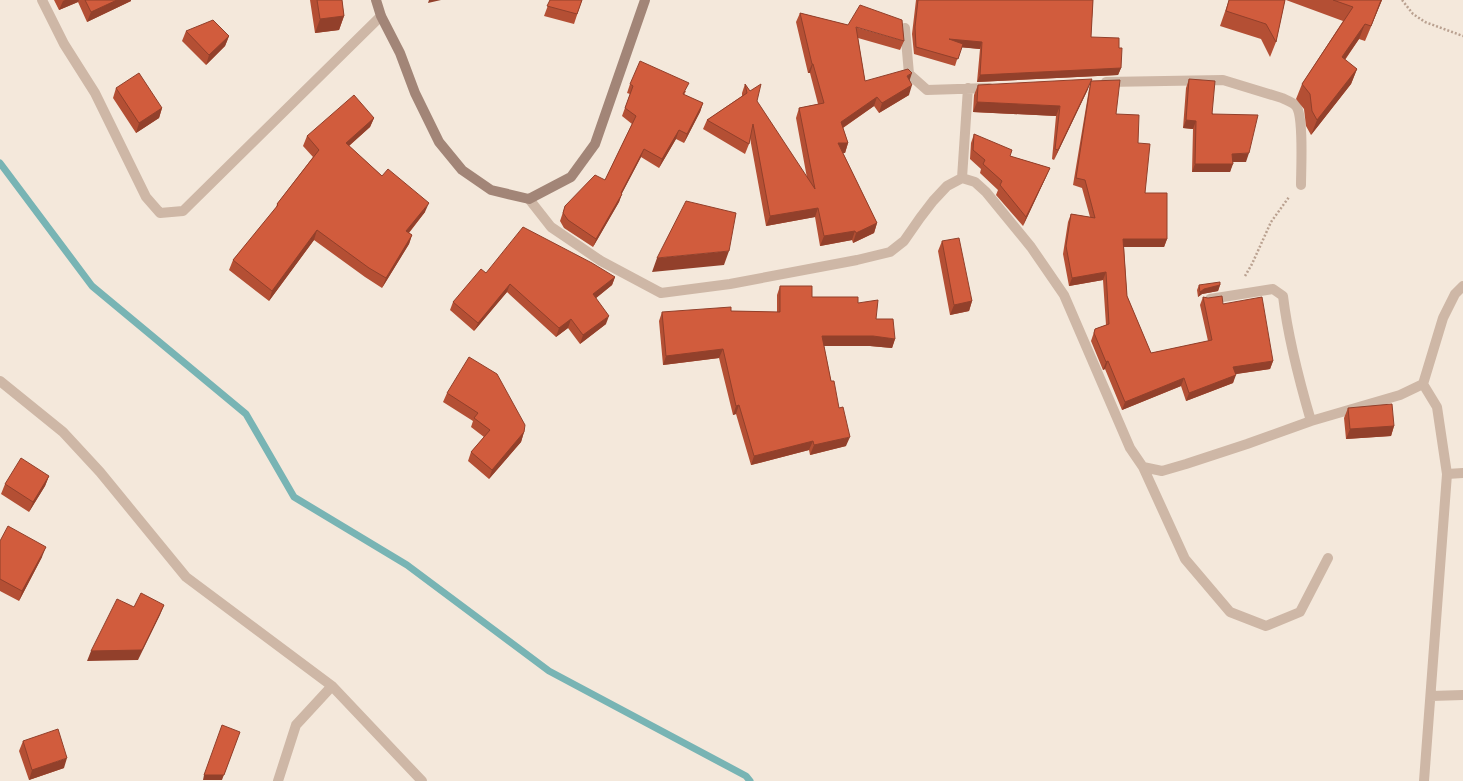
<svg xmlns="http://www.w3.org/2000/svg" width="1463" height="781" font-family="Figtree,sans-serif">
  <style>
    .lines { fill: none; stroke-linecap: round; stroke-linejoin: round }
    .stream { stroke: #78b4b4; stroke-width: 7 }
    .path { stroke: #baa190; stroke-width: 2.5; stroke-dasharray: 2 2; stroke-linecap: butt }
    .street { stroke: #ceb7a6; stroke-width: 10 }
    .secondary { stroke: #a28577; stroke-width: 10 }
    .wall { fill: #b44f34 }
    .shaded-wall { fill: #92402b }
    .building { fill: #d15c3d; stroke: #92402b }
  </style>
  <rect width="100%" height="100%" fill="#f4e8db"/>
  <g class="lines">
    <path class="stream" d="M0,163L92,286L246,414L294,497L407,565L549,671L746,776L750,781"/>
    <path class="path" d="M1402,0L1413,14L1425,22L1463,36
      M1245,276L1252,264L1271,222L1289,197"/>
    <path class="street" d="M42,0L64,44L95,93L146,197L160,213L183,211L381,16
      M905,28L909,74L927,90L989,88
      M1106,82L1223,80L1282,98C1286,100 1293,102 1296,106C1304,116 1301,170 1301,185
      M962,178L968,88
      M529,199L551,227L601,261L661,293L730,284L857,260L890,252L904,241L920,218L933,201L947,186L962,178L975,182L986,192L1031,247L1064,295L1130,448L1143,467L1162,471L1186,464L1247,444L1311,421L1400,395L1423,384L1443,318L1455,294L1463,286
      M1210,299L1273,289L1283,296C1288,338 1299,380 1311,421
      M0,381L63,432L100,472L186,577L332,686L422,781
      M1423,384L1437,407L1447,474L1424,781
      M1143,467L1185,559L1230,612L1266,626L1300,612L1328,558
      M1447,474L1463,473
      M1431,696L1463,695
      M278,781L296,725L332,686"/>
    <path class="secondary" d="M376,0L381,16L400,53L415,93L439,142L462,170L491,190L529,199L571,177L595,144L645,0"/>
  </g>
  <path class="wall" d="M54,0H131V1L87,22L78,2L59,10Z
    M310,0H342L344,16L339,30L315,33Z
    M550,0H582L574,24L544,16Z
    M916,0H1093L1091,37L1119,48L1121,68L1118,75L977,82L980,49L961,47L955,66L914,54L912,34Z
    M1229,0H1285L1276,42L1270,57L1261,39L1220,26Z
    M1286,0H1382L1365,41L1359,39L1345,60L1357,69L1351,84L1311,135L1306,126L1304,109L1296,99L1302,84L1343,21Z
    M800,13L848,25L904,41L900,50L858,38L865,81L909,80V95L879,113L874,106L843,128L848,143L845,153H843L877,223L874,233L853,243L852,240L820,246L815,217L766,226L750,138L749,144L745,154L703,129L707,120L742,96V93L745,84L807,178L796,118L799,108L818,104L810,73H808L796,22Z
    M186,31L229,36L225,46L206,65L182,41Z
    M1189,79L1246,162H1233L1230,172H1192L1193,129L1183,128L1186,88Z
    M1091,81L1138,143L1145,193L1167,239L1164,247H1124L1127,296L1151,353L1208,341L1200,305L1203,297L1223,304L1273,361L1270,369L1235,374L1233,383L1186,401L1181,386L1122,410L1105,369L1103,370L1091,341L1095,329L1106,325L1103,280L1069,286L1063,254L1068,222L1071,214L1090,217L1082,188L1073,185L1089,89Z
    M630,84L686,91L684,95L703,103L700,112L684,143L676,139L659,168L641,157L622,193L619,202L593,247L564,228L560,221L565,206L605,180L632,124L622,116L630,94L627,93Z
    M978,85L1088,89L1054,160L1052,159L1056,116L973,112L974,95Z
    M116,88L162,108L159,118L136,133L113,98Z
    M374,118L370,127L349,146L382,176L425,212L409,233L412,235L409,244L382,288L365,277L314,240L269,301L229,270L233,260L276,208L277,204L313,157L303,146L307,136Z
    M974,134L1010,156L1050,168L1046,177L1023,226L996,195L998,190L980,173L981,169L970,159L971,143Z
    M942,241L972,301L969,311L950,315L938,251Z
    M486,273L615,277L612,285L596,298L606,324L580,344L568,328L556,337L507,292L474,331L450,310L453,302Z
    M1199,285H1220L1218,291L1202,294L1198,297L1197,290Z
    M780,286L812,297L858,303L876,319L895,339L892,348L870,346H824L831,381L846,446L810,455L809,450L751,465L736,414L733,415L719,358L663,365L659,321L662,312L731,311L777,312V295Z
    M447,393L524,432L521,442L489,479L468,461L471,452L484,437L471,427L473,421L443,402Z
    M1348,408L1394,426L1391,436L1346,439L1344,418Z
    M49,476L45,486L29,512L1,494L5,484Z
    M0,541L42,557L19,601L0,591Z
    M23,741L64,768L29,780L19,751Z"/>
  <path class="shaded-wall" d="M65,0H79L78,2L59,10L63,1Z
    M117,0H131V1L87,22L91,12Z
    M429,0H441L428,3Z
    M1381,0H1382L1365,41L1371,26Z
    M344,16L339,30L315,33L320,19Z
    M1365,24L1359,39L1336,72L1342,57Z
    M229,36L225,46L206,65L209,55Z
    M949,39L982,42L980,49L946,46Z
    M812,64H813L810,73H808Z
    M1121,68L1118,75L977,82L980,75Z
    M1357,69L1351,84L1311,135L1317,120Z
    M912,73L909,82L907,76Z
    M1092,79L1088,89L1054,160L1058,150Z
    M912,85L909,95L879,113L882,103Z
    M877,97L874,106L838,131L841,122Z
    M977,102L1060,106L1056,116L973,112Z
    M703,103L700,112L684,143L687,134Z
    M162,108L159,118L136,133L139,123Z
    M374,118L370,127L342,152L346,143Z
    M1186,120L1196,121L1193,129L1183,128Z
    M679,130L676,139L659,168L662,159Z
    M838,143H848L845,153L835,152Z
    M644,149L641,157L620,197L622,194L619,202L593,247L596,239L621,193Z
    M1249,153L1246,162H1229L1232,154Z
    M1195,164H1233L1230,172H1192Z
    M1050,168L1046,177L1023,226L1026,217Z
    M429,203L425,212L402,241L406,231Z
    M818,208L815,217L766,226L770,216Z
    M877,223L874,233L853,243L856,233Z
    M317,230L314,240L269,301L272,291Z
    M855,231L852,240L820,246L824,236Z
    M412,235L409,244L382,288L386,278Z
    M1123,239H1167L1164,247H1121Z
    M729,251L724,265L652,272L657,258Z
    M1106,272L1103,280L1069,286L1072,278Z
    M615,277L612,285L590,303L593,294Z
    M510,284L507,292L474,331L478,323Z
    M1220,285L1218,291L1202,294L1198,297L1200,292L1204,289Z
    M972,301L969,311L950,315L954,305Z
    M609,316L606,324L580,344L583,335Z
    M571,319L568,328L556,337L559,328Z
    M822,336H873L895,339L892,348L870,346H819Z
    M723,349L719,358L663,365L666,356Z
    M1108,361L1105,369L1103,370L1106,362Z
    M1273,361L1270,369L1230,375L1233,367Z
    M1236,375L1233,383L1186,401L1189,393Z
    M1184,378L1181,386L1122,410L1125,402Z
    M739,405L736,414L733,415L736,406Z
    M1394,426L1391,436L1346,439L1350,429Z
    M524,432L521,442L489,479L492,470Z
    M850,437L846,446L810,455L814,445Z
    M813,441L809,450L751,465L754,456Z
    M49,476L45,486L29,512L33,502Z
    M46,547L42,557L19,601L22,591Z
    M164,605L160,615L138,660L87,661L91,651Z
    M238,737L222,780H203L204,775Z
    M67,758L64,768L29,780L32,770Z"/>
  <path class="building" d="M85,0H117L91,12Z
    M317,0H342L344,16L320,19Z
    M550,0H582L577,14L547,6Z
    M918,0H1093L1091,37L1119,38V48H1122L1121,68L980,75L982,42L949,39L963,44L958,59L916,47L915,27Z
    M1229,0H1285L1276,42L1266,24L1226,11Z
    M1333,0H1381L1371,26L1365,24L1342,57L1357,69L1317,120L1312,111L1310,94L1302,84L1353,7Z
    M860,5L902,20L904,41L856,27L865,81L908,69L912,73L907,76L912,85L882,103L877,97L841,122L848,143H838L877,223L856,233L855,231L824,236L818,208L770,216L753,124L749,144L707,120L747,93L745,84L750,91L761,84L757,101L815,189L799,108L824,103L813,64H812L800,13L848,25Z
    M213,20L229,36L209,55L186,31Z
    M640,61L689,83L683,94L703,103L687,134L679,130L662,159L644,149L621,193L622,194L596,239L568,220L563,213L565,206L595,175L605,180L636,116L625,108L633,86L630,84Z
    M139,73L162,108L139,123L116,88Z
    M1092,79L1058,150L1055,149L1060,106L977,102L978,85Z
    M1189,79L1215,81L1212,114L1258,115L1249,153L1232,154L1233,164H1195L1196,121L1186,120Z
    M1120,80L1116,114L1139,115L1138,143L1150,144L1145,193H1167V239H1123L1127,296L1151,353L1212,340L1203,297L1208,298L1222,296L1223,304L1262,297L1273,361L1233,367L1236,375L1189,393L1184,378L1125,402L1108,361L1106,362L1094,333L1095,329L1109,324L1106,272L1072,278L1066,246L1071,214L1095,218L1085,180L1076,178L1091,81Z
    M354,95L374,118L346,143L382,176L388,169L429,203L406,231L412,235L386,278L369,268L317,230L272,291L233,260L278,205L277,204L319,150L307,136Z
    M974,134L1012,150L1010,156L1050,168L1026,217L1000,185L1002,181L983,164L985,160L973,150Z
    M686,201L736,213L729,251L657,258Z
    M523,227L592,263L615,277L593,294L609,316L583,335L571,319L559,328L510,284L478,323L453,302L481,269L486,273Z
    M959,238L972,301L954,305L942,241Z
    M1220,282V285L1204,289L1200,292L1199,285Z
    M780,286H812V297H858V303L878,300L876,319H893L895,339L873,336H822L831,381H834L839,408L843,407L850,437L814,445L813,441L754,456L739,405L736,406L723,349L666,356L662,312L731,307V311L780,312Z
    M469,357L497,374L525,425L524,432L492,470L471,452L490,430L474,418L478,413L447,393Z
    M1392,404L1394,426L1350,429L1348,408Z
    M21,458L49,476L33,502L5,484Z
    M8,526L46,547L22,591L0,579V541Z
    M141,593L164,605L142,650L91,651L117,599L134,607Z
    M222,725L240,732L224,775H204Z
    M58,729L67,758L32,770L23,741Z"/>
</svg>
